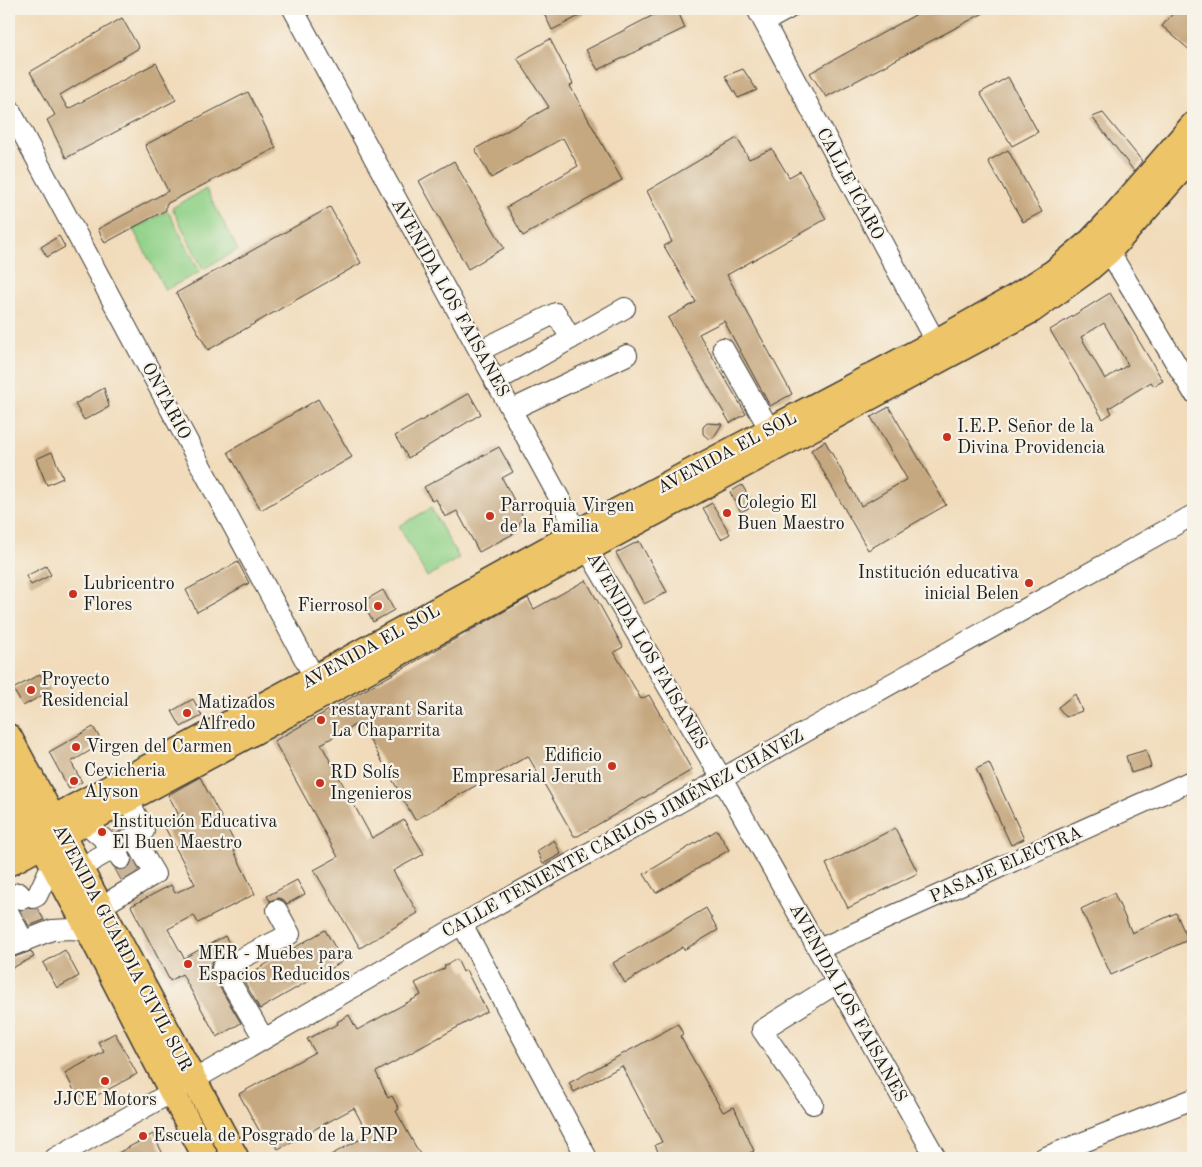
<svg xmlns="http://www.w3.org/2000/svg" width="1202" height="1167" font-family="'Old Standard TT',serif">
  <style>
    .green { fill: #92d289; stroke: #577752 }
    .building { fill: #c6a880; fill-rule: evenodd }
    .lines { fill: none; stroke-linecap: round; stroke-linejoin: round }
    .minor-tunnel { stroke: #c6b59a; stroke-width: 20; stroke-dasharray: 20 10; stroke-linecap: butt }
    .minor-casing { stroke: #3c3934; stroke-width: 22 }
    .major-casing { stroke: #3c3934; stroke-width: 28 }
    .minor { stroke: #fff; stroke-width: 20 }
    .major { stroke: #eec469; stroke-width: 25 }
    .poi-dot { fill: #c8321e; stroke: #f7f3e8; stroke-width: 2 }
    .labels { text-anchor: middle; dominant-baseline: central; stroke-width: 4.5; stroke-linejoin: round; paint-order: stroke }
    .street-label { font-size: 18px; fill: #1c1c1c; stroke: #f7f3e8 }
    .poi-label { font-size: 18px; fill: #1c1c1c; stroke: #f7f3e8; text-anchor: start }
  </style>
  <rect width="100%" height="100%" fill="#f7f3e8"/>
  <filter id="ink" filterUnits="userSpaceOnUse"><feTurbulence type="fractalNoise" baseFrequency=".02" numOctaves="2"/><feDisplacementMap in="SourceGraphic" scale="10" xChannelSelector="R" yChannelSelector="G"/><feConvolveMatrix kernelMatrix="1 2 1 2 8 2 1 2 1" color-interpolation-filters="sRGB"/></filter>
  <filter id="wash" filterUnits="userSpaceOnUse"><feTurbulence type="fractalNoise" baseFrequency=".0096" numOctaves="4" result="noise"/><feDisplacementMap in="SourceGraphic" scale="20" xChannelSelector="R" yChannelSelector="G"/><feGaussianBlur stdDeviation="1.12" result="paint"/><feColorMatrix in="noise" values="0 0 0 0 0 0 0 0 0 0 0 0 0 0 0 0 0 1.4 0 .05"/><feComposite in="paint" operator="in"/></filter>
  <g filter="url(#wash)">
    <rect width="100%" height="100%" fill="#f1dbba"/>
    <path class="green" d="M206,189L238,250L203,269L172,208Z
      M168,211L200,272L165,290L133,229Z
      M431,508L459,558L427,577L399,526Z"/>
    <g id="blocks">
      <path class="building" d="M542,9H593L552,30Z
        M665,9H677L685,28L598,70L586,50Z
        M926,9H991L826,97L810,73Z
        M1177,9H1187L1193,14V53L1162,26Z
        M122,18L139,48L60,95L68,109L156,63L176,100L66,158L47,120L55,115L30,72Z
        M550,39L573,84L570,86L622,180L523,236L507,207L578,166L563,138L491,178L475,149L549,107L517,58Z
        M743,69L757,90L738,98L725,76Z
        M1008,77L1038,132L1012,146L980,93Z
        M248,92L276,148L166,204V210L105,243L98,229L168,191L145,145Z
        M1103,113L1142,161L1134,171L1092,117Z
        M737,138L749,159L772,149L789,177L800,171L826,219L727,275L792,394L770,406L724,321L699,334L746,414L730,423L668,318L696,302L664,246L672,242L647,191Z
        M1008,150L1042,212L1023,222L988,161Z
        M454,161L504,248L468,269L419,181Z
        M330,207L361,263L208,350L176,293Z
        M59,236L65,247L47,257L41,247Z
        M1110,293L1163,381L1154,386L1151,382L1109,408L1112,413L1103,419L1050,330ZM1104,323L1128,365L1105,379L1081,337Z
        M104,388L109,407L84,420L75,404Z
        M469,393L481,414L408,458L395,436Z
        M318,399L352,457L261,510L228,452Z
        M889,407L946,505L868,550L811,450L825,441L861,506L907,479L871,417Z
        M707,423L722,424L714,437L709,439L703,434V427Z
        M499,447L513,472L502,478L522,515L517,532L479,552L457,511L445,517L436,499L432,501L424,487Z
        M52,452L63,478L47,485L36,459Z
        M742,485L754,505L741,512L730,492Z
        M712,503L730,534L721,539L703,508Z
        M639,541L667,592L644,604L616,553Z
        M238,562L249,583L197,612L186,590Z
        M46,566L51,575L31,585L26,576Z
        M586,580L623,647L614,652L641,699L649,695L692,770L578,836H574L528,756L415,820L360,722L321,744L372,838L404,820L424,854L393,871L418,913L360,948L314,870L338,857L274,741L528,598L534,609Z
        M383,590L394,610L373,622L362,602Z
        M40,674L50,691L23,706L13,689Z
        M1075,694L1082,711L1066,717L1058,707Z
        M193,699L202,716L181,727L172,711Z
        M93,727L103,743L71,762L82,782L69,789L49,752Z
        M1146,750L1151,767L1131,773L1126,756Z
        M989,763L1024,839L1011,845L976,769Z
        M200,777L238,849L234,851L255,894L198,923L194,915L168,929L184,958L225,936L232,948L214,957L215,959L212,962L210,968L212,974L241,1023L217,1037L182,974L170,981L131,906L171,885L175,893L195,884L162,822L178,813L168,795Z
        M127,823L128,826L116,834L113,831Z
        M895,828L918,873L848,908L826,864Z
        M717,830L729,850L656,893L644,874Z
        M554,840L561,854L543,864L537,851Z
        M132,860L139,870L121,880L115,869L121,871L127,869L131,865Z
        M297,880L305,894L287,904L284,900L278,898L270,901L267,896Z
        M1114,893L1132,933L1176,913L1188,940L1111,975L1081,909Z
        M706,908L718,930L684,950L683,947L625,983L613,963Z
        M28,909H38L44,920L29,926L21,911Z
        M325,930L343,961L260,1009L242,978Z
        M65,950L79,976L57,988L43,963Z
        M31,951L34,957L12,968L9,959Z
        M457,959L463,972L466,970L487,1011L376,1072L388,1098L392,1096L399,1109L396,1111L422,1158H325L368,1135L354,1108L278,1149L266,1132L261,1134L239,1094L315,1052L307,1039L338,1024L337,1022L349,1015L357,1030L421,995L415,983L445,968L444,966Z
        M678,1024L683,1034L680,1036L723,1112L734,1107L754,1151L739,1158H661L655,1145L662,1142L622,1066L574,1092L569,1083Z
        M115,1033L137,1074L81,1104L65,1073L104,1052L98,1042Z
        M153,1134L165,1158H109Z"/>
    </g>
  </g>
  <g filter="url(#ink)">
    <use href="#blocks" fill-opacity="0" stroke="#3c3934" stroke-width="1"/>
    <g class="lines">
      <path class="minor-tunnel" d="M121,859L134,882
        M22,899L40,935"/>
      <g class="minor-casing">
        <path id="minor" d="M293,9L587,549L722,779L936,1158
          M757,9L942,354
          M764,22L788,9
          M9,108L321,690
          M1109,251L1193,392
          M723,348L770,430
          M479,351L556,313L571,339
          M495,382L625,308
          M511,410L627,355
          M84,822L114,848L121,859
          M80,868L144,831L128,798
          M33,898L37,896L52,864
          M9,899L19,893L22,899
          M100,907L155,874L133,837
          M9,913L24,942
          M462,924L587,1158
          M9,947L52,930L72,929L89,931
          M819,949L1193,780
          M264,1039L222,968L290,934L277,910
          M813,1104L762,1030L837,983
          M55,1158L211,1070L462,924L1193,515
          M1043,1158L1193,1099"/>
      </g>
      <g class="major-casing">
        <path id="major" d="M9,737L236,1158
          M9,783L89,931L206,1158
          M9,842L314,678L604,518L936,342L1012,299L1054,272L1091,241L1109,222L1193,125
          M9,863L323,695L613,535L1032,310L1086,271L1109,251L1193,156"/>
      </g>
      <use href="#minor" class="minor"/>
      <use href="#major" class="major"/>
    </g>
  </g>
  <g class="poi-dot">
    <circle cx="947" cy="437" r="5"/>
    <circle cx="727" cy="513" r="5"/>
    <circle cx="490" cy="516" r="5"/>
    <circle cx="1029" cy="583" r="5"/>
    <circle cx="73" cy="594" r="5"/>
    <circle cx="378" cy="606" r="5"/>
    <circle cx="31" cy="690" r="5"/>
    <circle cx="187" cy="713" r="5"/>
    <circle cx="321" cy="720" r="5"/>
    <circle cx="76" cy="747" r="5"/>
    <circle cx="612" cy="766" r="5"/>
    <circle cx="74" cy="781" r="5"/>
    <circle cx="320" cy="783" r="5"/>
    <circle cx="102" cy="832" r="5"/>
    <circle cx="188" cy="964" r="5"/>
    <circle cx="105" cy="1081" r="5"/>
    <circle cx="143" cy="1136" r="5"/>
  </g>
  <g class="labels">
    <g class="street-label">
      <text transform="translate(850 184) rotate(62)">CALLE ICARO</text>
      <text transform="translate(450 298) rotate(61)">AVENIDA LOS FAISANES</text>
      <text transform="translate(166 401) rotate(62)">ONTARIO</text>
      <text transform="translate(727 453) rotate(-28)">AVENIDA EL SOL</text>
      <text transform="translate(371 647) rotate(-29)">AVENIDA EL SOL</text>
      <text transform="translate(647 651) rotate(60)">AVENIDA LOS FAISANES</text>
      <text transform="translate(623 834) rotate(-29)">CALLE TENIENTE CARLOS JIMÉNEZ CHÁVEZ</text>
      <text transform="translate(1006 865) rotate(-24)">PASAJE ELECTRA</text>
      <text transform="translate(122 948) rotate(62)">AVENIDA GUARDIA CIVIL SUR</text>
      <text transform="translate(848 1003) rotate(61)">AVENIDA LOS FAISANES</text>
    </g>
    <g class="poi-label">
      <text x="957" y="427">I.E.P. Señor de la<tspan x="957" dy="21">Divina Providencia</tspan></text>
      <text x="737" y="503">Colegio El<tspan x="737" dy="21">Buen Maestro</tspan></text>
      <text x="500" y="506">Parroquia Virgen<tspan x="500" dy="21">de la Familia</tspan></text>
      <text x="1019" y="573" text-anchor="end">Institución educativa<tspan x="1019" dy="21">inicial Belen</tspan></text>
      <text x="83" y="584">Lubricentro<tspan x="83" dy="21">Flores</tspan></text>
      <text x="368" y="606" text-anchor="end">Fierrosol</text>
      <text x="41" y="680">Proyecto<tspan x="41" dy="21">Residencial</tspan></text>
      <text x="197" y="703">Matizados<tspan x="197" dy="21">Alfredo</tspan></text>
      <text x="331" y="710">restayrant Sarita<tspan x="331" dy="21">La Chaparrita</tspan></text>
      <text x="86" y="747">Virgen del Carmen</text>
      <text x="602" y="756" text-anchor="end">Edificio<tspan x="602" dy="21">Empresarial Jeruth</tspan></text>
      <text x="84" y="771">Cevicheria<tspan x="84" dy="21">Alyson</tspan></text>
      <text x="330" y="773">RD Solís<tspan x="330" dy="21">Ingenieros</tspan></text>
      <text x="112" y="822">Institución Educativa<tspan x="112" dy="21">El Buen Maestro</tspan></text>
      <text x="198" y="954">MER - Muebes para<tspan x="198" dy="21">Espacios Reducidos</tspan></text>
      <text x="105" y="1100" text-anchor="middle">JJCE Motors</text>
      <text x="153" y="1136">Escuela de Posgrado de la PNP</text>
    </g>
  </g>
  <rect width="1202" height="1167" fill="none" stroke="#f7f3e8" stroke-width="30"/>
</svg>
